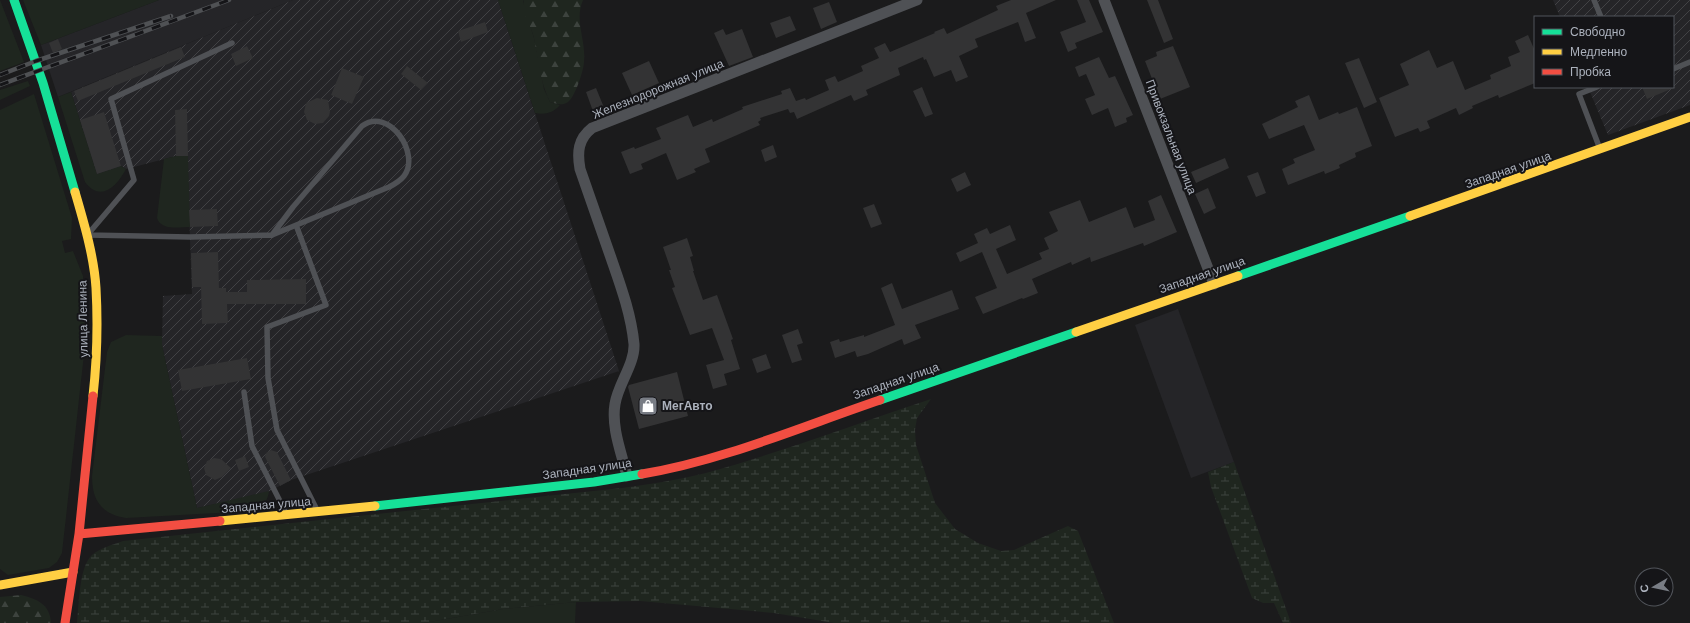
<svg xmlns="http://www.w3.org/2000/svg" width="1690" height="623" font-family="'DM Sans',sans-serif">
  <style>
    .built { fill: #252528 }
    .industrial { fill: url(#industrial-furrows) }
    .green { fill: #1f261f }
    .forest { fill: url(#forest-firs) }
    .wetland { fill: url(#wetland-marsh) }
    .building { fill: #333334 }
    .lines { fill: none; stroke-linecap: round; stroke-linejoin: round }
    .lane { stroke: #4f5155; stroke-width: 5.5 }
    .street { stroke: #4f5155; stroke-width: 11 }
    .fast { stroke: #16e098; stroke-width: 9 }
    .slow { stroke: #ffcf43; stroke-width: 9 }
    .jam { stroke: #f24e42; stroke-width: 9 }
    .rail-casing { stroke: #4f5154; stroke-width: 4.5 }
    .rail { stroke: #151518; stroke-width: 3; stroke-dasharray: 9; stroke-linecap: butt }
    .labels { text-anchor: middle; dominant-baseline: central; stroke-width: 4; stroke-linejoin: round; paint-order: stroke }
    .street-label { font-size: 12px; fill: #acb2bd; stroke: #151518 }
    .poi-label { font-size: 12px; font-weight: bold; fill: #acb2bd; stroke: #151518; text-anchor: start }
  </style>
  <defs>
    <pattern id="industrial-furrows" width="10" height="10" patternUnits="userSpaceOnUse"><rect width="10" height="10" fill="#252528"/><path d="M-1 1l2-2M0 10L10 0M9 11l2-2" fill="none" stroke="#424245"/></pattern>
    <pattern id="forest-firs" width="22" height="20" patternUnits="userSpaceOnUse"><rect width="22" height="20" fill="#1f261f"/><path d="M5 1l3.5 6h-7zM16 11l3.5 6h-7z" fill="#3d433e"/></pattern>
    <pattern id="wetland-marsh" width="20" height="14" patternUnits="userSpaceOnUse"><rect width="20" height="14" fill="#1f261f"/><path d="M1 5h8M5 5V1M11 12h8M15 12V8" fill="none" stroke="#3d433e"/></pattern>
  </defs>
  <rect width="100%" height="100%" fill="#1b1b1c"/>
  <path class="built" d="M159,0H293L58,97L41,45Z
    M1178,309L1234,462L1191,478L1135,325Z"/>
  <path class="industrial" d="M293,0H498L619,371L291,480L266,493L197,508L162,345L163,296L192,294L189,210L176,156L126,169L121,166L97,174L71,92Z
    M1553,0H1690V105L1608,135L1588,87H1673V17H1560Z"/>
  <path class="green" d="M0,0L24,62L0,71Z
    M23,0H159L41,45Z
    M498,0H524L523,2L534,38L544,89L550,102L560,105C553,113 545,115 535,113Z
    M28,81L30,86L0,100V90Z
    M71,92L97,174L121,166L126,169C117,186 101,203 85,182L58,97Z
    M34,94L72,218L71,239L62,241L65,253L73,251L83,276L86,336L62,553L57,562L49,568L8,575L0,569V110Z
    M176,156H188L190,227C180,227 161,231 157,218L164,159Z
    M126,335L162,336V345L197,508L269,491C268,501 262,508 253,511L126,518C101,514 92,500 92,476L107,352L111,342Z
    M576,602L575,623H423L503,609Z"/>
  <path class="forest" d="M524,0H583C574,20 586,40 584,61C584,70 575,97 568,102C562,106 557,104 550,102C540,81 538,60 534,38C532,26 520,13 524,0Z
    M21,595C37,599 50,604 51,623H0V597Z"/>
  <path class="wetland" d="M931,399L917,418L915,430L916,445L935,503L955,529L978,543L1001,551L1014,550L1068,526L1078,531L1114,623H834L774,613L640,601L576,602L503,609L423,623H77C79,606 79,566 92,555C100,548 112,545 123,541L622,488C650,484 678,480 706,473C782,452 856,424 931,399Z
    M1234,462L1291,623H1283L1274,603H1263L1252,598L1211,487L1208,472Z"/>
  <path class="building" d="M1011,0H1056L1026,13L1036,38L1025,42L1018,22L975,39L978,47L959,56L968,77L956,82L951,70L934,77L926,59L924,60L923,57L898,68L900,75L866,90L868,95L854,101L851,95L797,119L794,112L790,113L788,109L760,118L761,120L758,122L760,125L705,149L710,162L694,169L696,172L677,180L666,153L641,164L643,169L630,174L621,152L634,147L635,149L661,139L656,128L688,115L693,127L712,119L713,122L743,109L742,107L782,94L781,91L790,88L796,101L805,98L806,100L829,90L825,80L835,76L838,82L863,71L861,66L879,58L874,48L885,43L890,52L935,33L934,32L944,28L947,34L998,10L996,6Z
    M1077,0H1089L1103,32L1075,43L1077,48L1068,52L1060,32L1086,22Z
    M1147,0H1158L1173,39L1164,43Z
    M829,2L837,22L821,29L813,8Z
    M790,16L796,30L776,38L770,23Z
    M485,22L488,32L461,42L458,31Z
    M723,29L726,35L742,29L753,57L729,66L714,33Z
    M1528,35L1535,51V83L1499,98L1498,95L1472,106L1473,108L1459,115L1456,108L1427,121L1430,128L1420,132L1418,128L1395,137L1379,98L1409,85L1400,64L1429,50L1437,68L1453,61L1465,90L1491,79L1490,75L1511,66L1508,57L1520,52L1515,41Z
    M58,39L62,49L53,53L49,43Z
    M247,46L253,58L236,66L231,54Z
    M1173,46L1190,87L1160,99L1145,61L1157,56L1156,52Z
    M181,47L185,57L78,101L74,91Z
    M1099,57L1109,78L1115,76L1133,115L1126,118L1127,122L1115,127L1108,108L1092,115L1085,99L1095,95L1086,74L1079,77L1075,67Z
    M1359,58L1377,102L1364,108L1345,63Z
    M649,61L659,83L632,95L622,73Z
    M407,66L428,83L421,90L401,74Z
    M342,68L364,77L352,104L331,95Z
    M922,87L933,114L925,117L913,91Z
    M1642,87H1676L1647,99Z
    M596,88L605,110L594,114L586,92Z
    M1309,95L1319,120L1338,112L1339,114L1357,107L1372,146L1355,153L1356,157L1339,165L1340,168L1325,174L1324,171L1288,185L1282,169L1295,163L1293,159L1315,150L1304,125L1269,139L1262,124L1298,107L1295,101Z
    M317,98L328,100L330,112L329,116L323,123L315,124L307,120L304,112L306,103Z
    M187,109L188,156H176L175,110Z
    M104,112L121,166L97,174L80,120Z
    M773,145L777,157L765,162L761,150Z
    M1225,158L1229,168L1196,183L1191,172Z
    M965,172L971,185L957,192L951,179Z
    M1258,172L1266,193L1256,197L1247,176Z
    M1208,188L1216,208L1204,214L1195,194Z
    M1161,195L1177,232L1144,246L1143,243L1091,262L1090,257L1072,265L1071,262L1032,279L1038,293L1023,299L1022,298L983,314L975,297L997,288L982,252L960,262L956,253L978,243L974,234L987,228L990,234L1010,225L1016,240L996,249L1007,274L1042,259L1039,253L1049,249L1044,238L1058,231L1049,212L1080,200L1089,222L1126,207L1134,228L1155,220L1148,201Z
    M874,204L882,224L871,228L863,208Z
    M217,209L218,226L190,227L189,210Z
    M687,238L693,256L690,257L694,271H693L703,300L717,295L733,339L731,340L740,369L724,374L727,385L713,389L706,365L724,360L712,328L690,335L672,288L675,287L669,270H671L663,247Z
    M218,252L219,288H226V292H247V280L306,279V304H227L228,323L202,324L201,287H192L191,253Z
    M892,283L902,309L952,290L959,309L915,325L921,338L904,345L902,339L868,354L857,357L855,351L835,358L830,342L839,339L840,342L864,335V337L895,325L881,288Z
    M798,329L803,343L797,345L802,360L792,363L782,335Z
    M766,354L771,368L757,373L752,359Z
    M247,358L251,379L182,391L178,370Z
    M677,372L688,416L639,429L628,387L629,385Z
    M271,450L277,452L291,480L280,486L265,457L266,453Z
    M245,456L249,467L239,471L235,460Z
    M214,458L221,459L231,468L222,477L215,480L206,475L204,468L207,461Z"/>
  <g class="lines">
    <path class="lane" d="M1594,0L1601,17
      M1673,69L1690,62
      M1597,87L1579,94L1600,149
      M296,225L326,305L267,327L268,378L277,430L317,510
      M89,233L134,180L111,99L232,43
      M88,235L190,237L272,235L389,187C395,184 400,181 404,176C421,154 389,106 362,126L293,207L272,235
      M244,392L252,446L286,513"/>
    <path class="street" d="M1104,0L1214,284
      M627,476C622,454 611,428 615,404C618,384 635,364 634,344C631,313 620,284 610,255C600,226 590,198 580,169C577,152 578,139 592,128L917,0"/>
    <path class="fast" d="M14,0L43,83L75,192
      M1238,276L1410,216
      M880,400L1076,332
      M375,506L594,482L642,474"/>
    <path class="slow" d="M75,192C84,223 94,256 96,288C98,324 97,360 93,396
      M1410,216L1690,117
      M1076,332L1238,276
      M220,521L375,506
      M0,585L73,572"/>
    <path class="jam" d="M642,474C722,461 803,426 880,400
      M79,534L220,521
      M65,623L79,534L93,396"/>
    <g class="rail-casing">
      <path id="rail" d="M0,75L36,61L171,16
        M0,85L229,0"/>
    </g>
    <use href="#rail" class="rail"/>
  </g>
  <defs>
    <g id="shop-square" transform="scale(1)"><rect x="-9" y="-9" width="18" height="18" rx="4" fill="#797d85" stroke="#151518"/><path d="M-5-2.5h2.3a2.7 3.5 0 0 1 5.4 0H5L5.5 6h-11ZM-1.5-2.5h3a1.5 2.3 0 0 0-3 0Z" fill="#fff"/></g>
  </defs>
  <g fill-rule="evenodd">
    <use href="#shop-square" x="648" y="406"/>
  </g>
  <g class="labels">
    <g class="street-label">
      <text transform="translate(658 89) rotate(-22)">Железнодорожная улица</text>
      <text transform="translate(1171 137) rotate(69)">Привокзальная улица</text>
      <text transform="translate(1508 170) rotate(-19)">Западная улица</text>
      <text transform="translate(1202 275) rotate(-19)">Западная улица</text>
      <text transform="translate(83 319) rotate(-91)">улица Ленина</text>
      <text transform="translate(896 381) rotate(-19)">Западная улица</text>
      <text transform="translate(587 469) rotate(-8)">Западная улица</text>
      <text transform="translate(266 505) rotate(-5)">Западная улица</text>
    </g>
    <g class="poi-label">
      <text x="662" y="406">МегАвто</text>
    </g>
  </g>
  <rect x="1534" y="16" width="140" height="72" fill="#151518" stroke="#51545a"/>
  <rect x="1542" y="29" width="20" height="6" fill="#16e098" stroke="#51545a"/>
  <text x="1570" y="36" font-size="12" fill="#acb2bd">Свободно</text>
  <rect x="1542" y="49" width="20" height="6" fill="#ffcf43" stroke="#51545a"/>
  <text x="1570" y="56" font-size="12" fill="#acb2bd">Медленно</text>
  <rect x="1542" y="69" width="20" height="6" fill="#f24e42" stroke="#51545a"/>
  <text x="1570" y="76" font-size="12" fill="#acb2bd">Пробка</text>
  <g transform="translate(1654 587) rotate(261)"><circle r="19" fill="#151518" stroke="#51545a"/>
  <path d="M0-3L7 15L0 10L-7 15Z" fill="#797d85"/>
  <text y="-6" font-size="11" font-weight="bold" text-anchor="middle" fill="#acb2bd">С</text>
  </g>
</svg>
